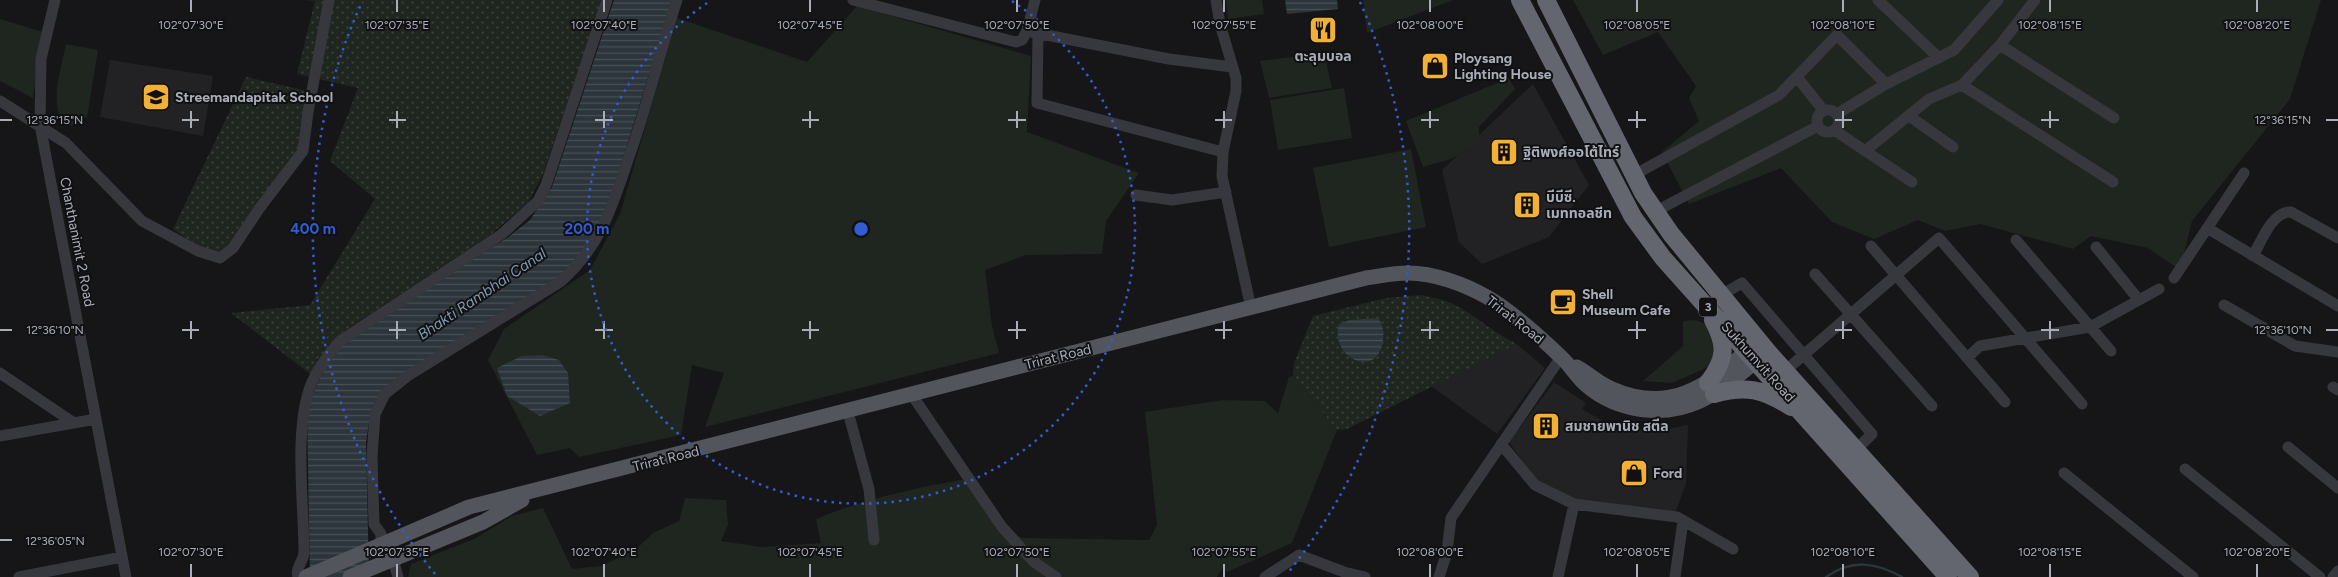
<svg xmlns="http://www.w3.org/2000/svg" width="2338" height="577" font-family="Figtree,'Noto Sans Thai',sans-serif">
  <style>
    .built { fill: #222225 }
    .green { fill: #1e261f }
    .garden { fill: url(#garden-dots) }
    .water { fill: url(#water-rules) }
    .lines { fill: none; stroke-linecap: round; stroke-linejoin: round }
    .stream { stroke: #2c353c; stroke-width: 2.5 }
    .minor { stroke: #37383d; stroke-width: 11 }
    .major { stroke: #53555c; stroke-width: 15 }
    .highway { stroke: #63666e; stroke-width: 18 }
    .ticks { fill: none; stroke: #a8adb8; stroke-width: 2 }
    .ring { fill: none; stroke: #325cd3; stroke-width: 2.5; stroke-dasharray: 2.5 5 }
    .labels { text-anchor: middle; dominant-baseline: central; stroke-width: 4; stroke-linejoin: round; paint-order: stroke }
    .shield { fill: #111113; stroke: #7b7e86; stroke-width: 1 }
    .shield-label { font-size: 12px; font-weight: bold; fill: #a8adb8 }
    .poi-label { font-size: 14px; font-weight: bold; fill: #a8adb8; stroke: #111113; text-anchor: start }
    .street-label { font-size: 14px; fill: #a8adb8; stroke: #111113 }
    .water-label { font-size: 15px; font-style: italic; fill: #7f9bb3; stroke: #111113 }
    .ticks-label { font-size: 12px; text-anchor: middle; fill: #a8adb8; stroke: #111113; stroke-width: 4; stroke-linejoin: round; paint-order: stroke }
    .centre { fill: #325cd3; stroke: #111113; stroke-width: 2.5 }
    .ring-label { font-size: 15px; text-anchor: middle; font-weight: bold; fill: #325cd3; stroke: #111113; stroke-width: 4; stroke-linejoin: round; paint-order: stroke }
  </style>
  <defs>
    <pattern id="garden-dots" width="8" height="8" patternUnits="userSpaceOnUse" patternTransform="scale(1.25)"><rect width="8" height="8" fill="#1e261f"/><path d="M2 2h.1M6 6h.1" fill="none" stroke="#3c433d" stroke-width="1.8" stroke-linecap="round"/></pattern>
    <pattern id="water-rules" width="6" height="5" patternUnits="userSpaceOnUse" patternTransform="scale(1.25)"><rect width="6" height="5" fill="#2c353c"/><path d="M0 2.5h6" fill="none" stroke="#485056"/></pattern>
  </defs>
  <rect width="100%" height="100%" fill="#161618"/>
  <path class="built" d="M110,60L213,76L203,136L100,117Z
    M1533,84L1589,185L1549,237L1482,264L1459,242L1442,170Z
    M1517,344L1545,368L1497,434L1431,386Z
    M1554,382L1586,403L1582,409L1605,422L1653,432L1688,425L1686,484L1675,513L1575,499L1536,480L1509,442Z"/>
  <path class="green" d="M1226,0H1262L1264,14L1228,19Z
    M1363,0H1453L1367,33Z
    M1573,0H2321L2290,99L2192,221L2180,270L2148,248L2091,236L2073,249L1980,224L1945,231L1918,220L1874,239L1832,222L1781,168L1689,204L1662,152L1699,121L1689,98L1696,86L1658,32L1603,55Z
    M857,6L1031,56L1027,132L1139,173L1106,221L1102,254L1026,255L985,270L992,326L999,353L705,427L724,373L692,365L681,435L579,457L570,448L537,455L488,360L504,329L590,270L620,214L677,18L807,62Z
    M0,19L43,32L33,98L0,81Z
    M66,44L98,50L87,117L71,126L62,123C50,97 61,70 66,44Z
    M1324,53L1332,88L1269,98L1260,61Z
    M1509,78L1515,89L1479,127V143L1451,159L1423,167L1406,121Z
    M1344,88L1352,138L1278,150L1270,100Z
    M1411,149L1426,227L1329,247L1313,168Z
    M1696,320L1707,325L1714,333V362L1704,369L1672,383L1643,381L1683,346V321Z
    M1293,376L1337,430L1292,543L1227,572L1223,568L1217,577H408L411,564L474,539L512,516L543,508L572,569L601,566L634,551L653,533L679,521L685,498L726,500L728,525L721,541L761,547L821,543L816,519C864,499 915,488 966,479L1003,532L1024,538L1149,540L1157,525L1145,412L1223,400L1265,401L1278,413L1289,377Z"/>
  <path class="garden" d="M305,0H602L543,174L528,203L490,235L343,332L317,360L314,377L231,313L310,305L375,199L330,161L358,88L297,74L315,1Z
    M246,77L307,91L300,150L230,247L220,253L196,245L173,229Z
    M1422,295C1432,298 1444,299 1453,304C1476,315 1494,334 1517,344L1347,429L1337,430L1293,376L1294,363L1313,316L1386,298Z"/>
  <path class="water" d="M614,0H672L606,213L587,245L559,279L398,378L370,416L366,442L369,577H310L307,409L319,380L335,350L365,326L507,238L530,220L552,187Z
    M1285,0H1337L1338,9L1287,14Z
    M1378,318C1383,325 1384,331 1383,340C1378,381 1329,358 1339,324L1350,320Z
    M543,355L559,360L568,373L570,403L540,416L507,396L497,368L522,356Z"/>
  <g class="lines">
    <path class="stream" d="M1826,577C1852,559 1875,562 1902,577"/>
    <path class="minor" d="M55,0L41,59L40,125L126,577
      M853,0L1016,42L1022,40L1027,31L1035,0
      M1216,0L1220,24L1236,78V91L1223,152L1222,176L1251,308
      M1878,0L1939,58
      M1031,32L1169,59L1232,67
      M1038,34L1037,103L1223,152
      M2000,45L2114,118
      M1797,77L1823,110
      M1962,85L2113,182
      M0,101L66,143L142,221L198,251L220,258L233,248L259,209L303,151L308,112L329,0
      M1817 121a11 11 0 1 1 22 0a11 11 0 1 1-22 0Z
      M1837,114L1886,84L1954,50L1998,0
      M1909,116L1953,147
      M1834,130L1912,182
      M1865,151L1929,99L1962,85L2000,45L2035,0
      M1634,175L1779,95L1837,35L1886,84
      M1136,195L1172,200L1226,192
      M1656,211L1818,126
      M2207,228L2338,306
      M2016,240L2111,351
      M1871,246L2005,402
      M2096,247L2139,300
      M2253,256C2261,242 2272,211 2291,212L2338,238
      M1815,274L1932,406
      M2174,278L2244,173
      M1721,295L1742,283L1872,434L1856,450
      M2224,305L2295,346L2338,352
      M1967,358L1980,346L2090,327L2159,289
      M1785,371L1939,238L2082,404
      M0,373L74,423
      M2333,387L2338,390
      M912,395L1002,527L1034,562L1056,577
      M848,412L869,489L874,540
      M0,436L96,419
      M1501,444L1535,485L1574,504L1677,517L1733,549
      M2288,447L2338,488
      M2185,469L2320,577
      M2064,473L2193,577
      M381,545V534L374,524L372,456L375,414L385,394L409,375L560,282C600,248 613,205 629,157C647,106 660,52 677,0
      M393,559L398,577
      M19,577L122,557
      M298,577C295,567 304,561 304,552C304,504 293,426 312,382C319,366 329,354 340,341L502,234L538,201L546,185L607,0
      M1265,577L1299,555L1344,572L1365,577
      M1439,577L1447,552L1451,518L1561,357
      M1558,577L1574,504
      M1675,577L1683,521
      M2333,577L2338,571"/>
    <path class="major" d="M1577,367C1588,373 1598,383 1610,388C1674,417 1709,382 1755,345
      M306,577L469,507L1366,278C1380,276 1394,273 1408,273C1434,273 1464,284 1487,297C1510,310 1541,338 1561,357C1570,365 1577,377 1586,385C1617,412 1664,418 1700,401C1724,390 1744,370 1765,354
      M350,577L483,522L522,500"/>
    <path class="highway" d="M1520,0L1633,217L1663,258L1948,577
      M1546,0L1643,193L1671,234L1768,352L1970,577
      M1708,383C1726,359 1727,346 1713,320
      M1714,394C1746,385 1763,389 1791,407"/>
  </g>
  <path class="ticks" d="M191,0V12M397,0V12M604,0V12M810,0V12M1017,0V12M1224,0V12M1430,0V12M1637,0V12M1843,0V12M2050,0V12M2257,0V12M191,111V128M397,111V128M604,111V128M810,111V128M1017,111V128M1224,111V128M1430,111V128M1637,111V128M1843,111V128M2050,111V128M0,120H12M182,120H199M389,120H406M595,120H613M802,120H819M1008,120H1026M1215,120H1232M1421,120H1439M1628,120H1646M1835,120H1852M2041,120H2059M2326,120H2338M191,321V339M397,321V339M604,321V339M810,321V339M1017,321V339M1224,321V339M1430,321V339M1637,321V339M1843,321V339M2050,321V339M0,330H12M182,330H199M389,330H406M595,330H613M802,330H819M1008,330H1026M1215,330H1232M1421,330H1439M1628,330H1646M1835,330H1852M2041,330H2059M2326,330H2338M0,540H12M191,564V577M397,564V577M604,564V577M810,564V577M1017,564V577M1224,564V577M1430,564V577M1637,564V577M1843,564V577M2050,564V577M2257,564V577"/>
  <g class="ring">
    <path d="M1012 1A274 274 0 1 1 710 1"/>
    <path d="M435 574A548 548 0 0 1 362 2M1360 2A548 548 0 0 1 1287 574"/>
  </g>
  <defs>
    <g id="restaurant-square" transform="scale(1.4375)"><rect x="-9" y="-9" width="18" height="18" rx="4" fill="#f2b134" stroke="#111113"/><path d="M-5-6h1v4h1v-4h1v4h1v-4h1v5L-1.5 .5V6h-2V.5L-5-1ZM5-6V6H3V1.5H1.5Q1.5-4 5-6Z" fill="#111"/></g>
    <g id="shop-square" transform="scale(1.4375)"><rect x="-9" y="-9" width="18" height="18" rx="4" fill="#f2b134" stroke="#111113"/><path d="M-5-2.5h2.3a2.7 3.5 0 0 1 5.4 0H5L5.5 6h-11ZM-1.5-2.5h3a1.5 2.3 0 0 0-3 0Z" fill="#111"/></g>
    <g id="school-square" transform="scale(1.4375)"><rect x="-9" y="-9" width="18" height="18" rx="4" fill="#f2b134" stroke="#111113"/><path d="M0-5L7-2L0 1L-7-2ZM-4 1L0 2.5L4 1V4Q0 6-4 4Z" fill="#111"/></g>
    <g id="building-square" transform="scale(1.4375)"><rect x="-9" y="-9" width="18" height="18" rx="4" fill="#f2b134" stroke="#111113"/><path d="M-4-6H4V6H1V3H-1V6H-4ZM-2.5-4.3h1.7v1.8h-1.7ZM.8-4.3h1.7v1.8H.8ZM-2.5-1h1.7V.8h-1.7ZM.8-1h1.7V.8H.8Z" fill="#111"/></g>
    <g id="cafe-square" transform="scale(1.4375)"><rect x="-9" y="-9" width="18" height="18" rx="4" fill="#f2b134" stroke="#111113"/><path d="M-5.5-4.5H6V0H3Q3 3.5 0 3.5H-2.5Q-5.5 3.5-5.5 0ZM3-3.2v2h1.7v-2ZM-6 4.5H4V6H-6Z" fill="#111"/></g>
  </defs>
  <g fill-rule="evenodd">
    <use href="#restaurant-square" x="1323" y="30"/>
    <use href="#shop-square" x="1435" y="66"/>
    <use href="#school-square" x="156" y="97"/>
    <use href="#building-square" x="1504" y="152"/>
    <use href="#building-square" x="1527" y="205"/>
    <use href="#cafe-square" x="1563" y="302"/>
    <use href="#building-square" x="1546" y="426"/>
    <use href="#shop-square" x="1634" y="473"/>
  </g>
  <g class="labels">
    <rect class="shield" x="1699" y="297.5" width="18" height="19" rx="4"/>
    <g class="shield-label">
      <text x="1708" y="307">3</text>
    </g>
    <g class="poi-label">
      <text x="1323" y="56" text-anchor="middle">ตะลุมบอล</text>
      <text x="1454" y="58">Ploysang<tspan x="1454" dy="16">Lighting House</tspan></text>
      <text x="175" y="97">Streemandapitak School</text>
      <text x="1523" y="152">ฐิติพงศ์ออโต้ไทร์</text>
      <text x="1546" y="197">บีบีซี.<tspan x="1546" dy="16">เมททอลชีท</tspan></text>
      <text x="1582" y="294">Shell<tspan x="1582" dy="16">Museum Cafe</tspan></text>
      <text x="1565" y="426">สมชายพานิช สตีล</text>
      <text x="1653" y="473">Ford</text>
    </g>
    <g class="street-label">
      <text transform="translate(77 242) rotate(79)">Chanthanimit 2 Road</text>
      <text transform="translate(1515 320) rotate(38)">Trirat Road</text>
      <text transform="translate(1058 357) rotate(-14)">Trirat Road</text>
      <text transform="translate(1758 362) rotate(48)">Sukhumvit Road</text>
      <text transform="translate(666 459) rotate(-14)">Trirat Road</text>
    </g>
    <g class="water-label">
      <text transform="translate(482 294) rotate(-34)">Bhakti Rambhai Canal</text>
    </g>
  </g>
  <g class="ticks-label">
    <text x="191" y="29">102°07'30"E</text>
    <text x="397" y="29">102°07'35"E</text>
    <text x="604" y="29">102°07'40"E</text>
    <text x="810" y="29">102°07'45"E</text>
    <text x="1017" y="29">102°07'50"E</text>
    <text x="1224" y="29">102°07'55"E</text>
    <text x="1430" y="29">102°08'00"E</text>
    <text x="1637" y="29">102°08'05"E</text>
    <text x="1843" y="29">102°08'10"E</text>
    <text x="2050" y="29">102°08'15"E</text>
    <text x="2257" y="29">102°08'20"E</text>
    <text x="55" y="124">12°36'15"N</text>
    <text x="2283" y="124">12°36'15"N</text>
    <text x="55" y="334">12°36'10"N</text>
    <text x="2283" y="334">12°36'10"N</text>
    <text x="55" y="545">12°36'05"N</text>
    <text x="191" y="556">102°07'30"E</text>
    <text x="397" y="556">102°07'35"E</text>
    <text x="604" y="556">102°07'40"E</text>
    <text x="810" y="556">102°07'45"E</text>
    <text x="1017" y="556">102°07'50"E</text>
    <text x="1224" y="556">102°07'55"E</text>
    <text x="1430" y="556">102°08'00"E</text>
    <text x="1637" y="556">102°08'05"E</text>
    <text x="1843" y="556">102°08'10"E</text>
    <text x="2050" y="556">102°08'15"E</text>
    <text x="2257" y="556">102°08'20"E</text>
  </g>
  <circle cx="861" cy="229" r="8" class="centre"/>
  <g class="ring-label">
    <text x="587" y="234">200 m</text>
    <text x="313" y="234">400 m</text>
  </g>
</svg>
